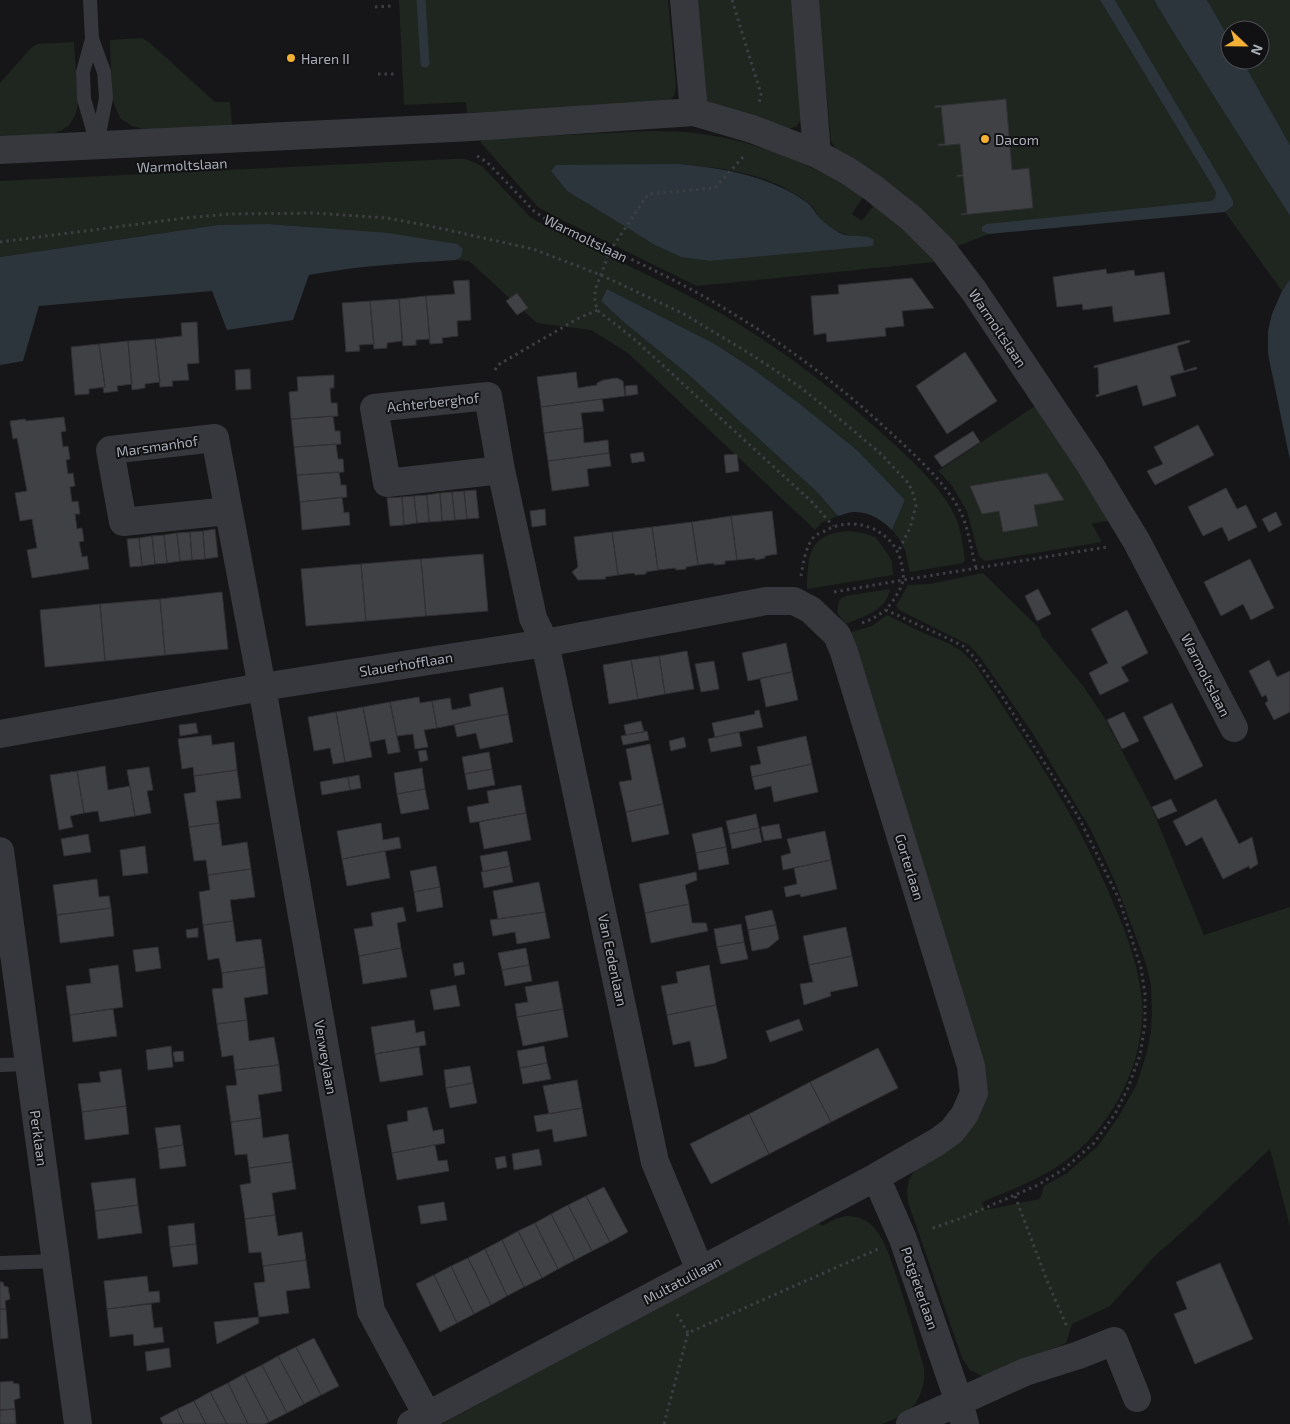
<svg xmlns="http://www.w3.org/2000/svg" width="1290" height="1424" font-family="'Exo 2',sans-serif">
  <style>
    .green { fill: #1e261f; fill-rule: evenodd }
    .water { fill: #2c353c }
    .lines { fill: none; stroke-linecap: round; stroke-linejoin: round }
    .stream { stroke: #2c353c; stroke-width: 9 }
    .building { fill: #404145; stroke: #303034 }
    .path { stroke: #3d3f44; stroke-width: 3; stroke-dasharray: 2.5 4; stroke-linecap: butt }
    .lane { stroke: #37383d; stroke-width: 14 }
    .street { stroke: #37383d; stroke-width: 28 }
    .poi-dot { fill: #f2b134; stroke: #111113; stroke-width: 2 }
    .labels { text-anchor: middle; dominant-baseline: central; stroke-width: 4; stroke-linejoin: round; paint-order: stroke }
    .poi-label { font-size: 14px; fill: #a8adb8; stroke: #111113; text-anchor: start }
    .street-label { font-size: 14px; fill: #a8adb8; stroke: #111113 }
  </style>
  <rect width="100%" height="100%" fill="#161618"/>
  <path class="green" d="M399,0H668L676,86L675,94L671,100L638,105L467,113L466,102L404,105Z
    M693,0H791L801,116V120L796,127L786,129L706,105Z
    M818,0H1100L1216,192L1215,198L1211,201L986,233L989,234L958,246C943,231 929,215 913,202C889,181 863,165 836,149L831,141Z
    M1115,0H1154L1170,27L1290,216V279L1282,291L1225,212L1233,206V201Z
    M1207,0H1290V145L1242,60H1260V30H1230V40Z
    M142,38L150,43L215,102H230L232,125L147,130L132,126L120,118L112,99L110,40Z
    M74,42L78,104L75,116L69,125L62,130L50,135L0,137V83L31,48L37,44Z
    M647,131C659,131 672,131 685,132C749,138 809,161 863,197L852,214L862,221L874,205L911,236L935,262L697,286L550,214L538,207L481,143V140L489,139ZM678,164C713,167 751,171 783,187C792,193 804,198 812,206C815,209 816,213 818,216C830,230 844,236 861,237L709,261L681,257L655,245L567,191L551,171Z
    M452,159H466L482,166L530,217L544,225C598,251 652,276 704,304C770,340 830,385 885,436C909,458 941,486 955,516C961,529 963,545 965,560L963,563L910,572L905,550L900,540L892,530L905,500L858,451L800,404L753,369L715,344L607,289L601,301L626,324L689,375L817,492L838,516L821,523L815,530L628,353L591,330L537,323L469,261L456,260L461,257L313,227L269,224L218,225L0,257V181Z
    M1035,406L1109,517L1108,521L1093,523L1092,524L1102,542L985,561L979,556L967,511L951,484L938,471Z
    M848,531L863,533L875,537L883,547L892,561L893,575L807,589C808,555 808,534 848,531Z
    M983,573L1039,628L1042,636L1083,686L1104,717L1151,806L1204,935L1290,907V1227L1270,1149L1193,1222L1155,1256L1110,1306L1072,1324L1066,1343L994,1372L984,1377L970,1370L962,1358L908,1202L907,1191L909,1180L917,1166L973,1126L979,1117L984,1105L848,633L872,626L887,615L919,631L948,643L961,651L973,662C1026,741 1079,818 1115,907C1128,937 1139,969 1142,1001C1146,1063 1111,1130 1061,1164C1037,1181 1009,1190 982,1202L985,1210L1040,1199L1044,1186L1067,1173L1098,1146L1119,1116L1137,1084L1147,1052L1151,1031L1152,1013L1151,984L1145,961L1114,879L1091,830L1032,732L980,657L969,645L899,610L896,606L908,585L930,584Z
    M890,589C886,611 863,617 845,624L838,614L837,611L839,601L842,598L846,596Z
    M846,1216C858,1216 870,1221 876,1230C886,1243 890,1258 895,1272C906,1304 915,1336 924,1368C926,1385 919,1405 904,1414C897,1418 889,1421 882,1424H442L818,1221L822,1226L835,1219Z"/>
  <path class="water" d="M1100,0H1115L1230,195L1233,201V206L1225,212L989,234L982,231V227L986,224L1211,201L1215,198L1216,192Z
    M1154,0H1207L1230,40V60H1242L1290,145V216L1170,27Z
    M678,164C722,168 767,175 805,201C811,205 813,209 817,215C822,221 831,228 838,232C850,239 865,233 874,240L873,246L709,261L681,257L655,245L567,191L551,171L556,165Z
    M269,224L388,233L457,244L463,249L461,257L456,260C406,263 357,266 309,275L293,320L227,330L212,291L39,306L23,361L0,365V257L218,225Z
    M1290,279V460L1268,354V331L1272,314L1282,291Z
    M607,289L715,344L753,369L800,404L858,451L905,500L892,530C882,520 869,511 853,512C849,512 843,515 838,516L817,492L689,375L626,324L601,301Z"/>
  <g class="lines">
    <path class="stream" d="M421,0L425,63"/>
  </g>
  <path class="building" d="M1006,99L1012,170L1029,168L1033,208L961,215V214L967,213L963,176L957,177V175H963L960,144L939,146L938,144H945L941,107L935,108V106Z
    M1106,269L1107,274L1134,270L1135,276L1164,272L1170,314L1114,322L1112,306L1083,310L1082,304L1057,307L1053,277Z
    M912,278L934,308L902,311L904,326L885,328L886,336L827,342L826,333L814,335L811,296L839,294L838,285Z
    M469,280L471,320L457,321L458,336L442,338L443,343L430,344L426,296L455,294L453,281Z
    M517,293L528,308L517,315L506,301Z
    M426,296L430,339L416,340V345L403,346L399,299Z
    M399,299L402,341L387,343V348L374,349L370,301Z
    M370,301L374,344L359,345L360,351L346,352L342,303Z
    M197,322L199,363L187,364L189,380L172,381L173,386L160,387L155,339L182,336L181,323Z
    M155,339L160,382L145,384V388L132,390L128,341Z
    M1189,340L1190,342L1177,346L1184,371L1196,367L1197,369L1170,376L1176,396L1143,406L1137,385L1096,397V395L1099,394L1098,367L1094,368V366Z
    M128,341L132,384L117,386L118,391L104,393L103,388L105,387L99,344Z
    M99,344L105,387L89,389V394L75,395L71,347Z
    M965,352L997,401L947,434L916,386Z
    M250,369L251,389L236,390L235,370Z
    M576,372L578,388L597,385V383L603,380L617,378L623,381L625,396L541,407L537,377Z
    M334,375V388H330L331,403H337L338,416L291,419L289,392L298,391L297,377Z
    M637,385L638,394L626,396L625,386Z
    M602,399L604,411L581,413L583,428L544,433L541,407Z
    M333,416L335,431H340L341,444L294,447L291,419Z
    M64,417L66,431L61,432L63,447L68,446L70,459L66,460L68,474L73,473L75,486L70,487L72,502L78,501L80,514H75L77,529L82,528L84,541L79,542L82,557L87,556L89,569L32,578L27,550L37,548L32,519L20,521L15,493L27,491L17,438L13,439L10,421L25,419L26,421Z
    M1198,425L1214,455L1155,485L1147,471L1163,464L1154,447Z
    M583,428L584,443L608,440L609,453L548,461L544,433Z
    M973,431L980,442L942,467L934,456Z
    M336,444L338,459H343L344,472L297,475L294,447Z
    M643,452L645,461L632,463L630,454Z
    M609,453L611,466L587,469L589,486L552,491L548,461Z
    M737,454L739,471L726,473L724,455Z
    M339,472L341,485H346L347,497L300,502L297,475Z
    M1047,473L1064,500L1034,505L1038,526L1003,532L999,511L982,514L970,486Z
    M1226,488L1237,509L1246,505L1257,527L1228,541V539L1222,527L1203,536L1188,507Z
    M476,490L479,518L467,519L464,491Z
    M464,491L467,519L455,520L452,492Z
    M452,492L455,520L442,521L440,493Z
    M440,493L442,521L429,522L427,495Z
    M427,495L429,522L417,523L414,496Z
    M414,496L417,523L404,525L402,497Z
    M342,497L344,513L349,512L350,525L302,530L300,502Z
    M402,497L404,525L390,526L387,498Z
    M545,509L546,525L532,527L530,511Z
    M772,511L777,554L765,556V558L755,560V558L737,560L731,516Z
    M1276,512L1282,525L1269,532L1262,519Z
    M731,516L737,560L725,561V564L714,565V563L698,565L692,522Z
    M692,522L698,565L686,567V569L676,570L675,568L658,570L652,527Z
    M652,527L658,570L646,572V574L635,575L634,573L618,575L612,532Z
    M215,529L218,557L205,559L203,531Z
    M203,531L205,559L192,560L190,532Z
    M190,532L192,560L180,561L177,533Z
    M612,532L618,575L605,577L606,579L578,580L572,572L578,567L574,537Z
    M177,533L180,561L167,563L164,535Z
    M164,535L167,563L155,564L152,536Z
    M152,536L155,564L142,566L139,538Z
    M139,538L142,566L130,567L127,539Z
    M483,554L488,611L426,616L421,559Z
    M421,559L426,616L366,621L361,564Z
    M1250,559L1274,608L1251,620L1243,604L1221,616L1204,582Z
    M361,564L366,621L306,626L301,569Z
    M1038,589L1051,614L1037,621L1025,596Z
    M222,592L228,649L165,655L160,599Z
    M160,599L165,655L105,661L100,604Z
    M100,604L105,661L45,667L40,610Z
    M1127,610L1148,653L1121,667L1129,681L1100,695L1089,673L1108,663L1091,629Z
    M786,643L792,672L748,681L742,653Z
    M687,651L694,689L665,694L659,656Z
    M659,656L665,694L638,699L631,660Z
    M631,660L638,699L609,704L603,665Z
    M1269,660L1277,677L1290,671V712L1274,720L1265,703L1268,701L1266,695L1262,697L1249,671Z
    M714,661L719,689L701,692L695,664Z
    M792,672L798,700L766,707L760,678Z
    M503,687L508,714L437,728L432,701L450,698L452,710L471,706L469,694Z
    M419,697L420,703L432,701L437,728L424,730L428,747L415,749L413,734L397,736L400,752L390,702Z
    M390,702L400,752L388,754L385,739L370,742L363,707Z
    M1172,703L1203,766L1175,780L1143,717Z
    M363,707L372,757L345,762L336,712Z
    M759,710L763,727L715,737L712,723L755,714V711Z
    M336,712L345,762L333,764L330,748L314,751L308,717Z
    M1124,712L1139,741L1122,749L1107,720Z
    M508,714L513,742L480,749L476,733L457,737L454,724Z
    M641,721L644,732L626,735L624,725Z
    M196,723L198,733L180,736L179,725Z
    M647,731L649,740L623,745L621,736Z
    M739,732L742,746L711,752L708,739Z
    M211,735L212,745L234,742L237,770L194,776L193,767L182,769L178,739Z
    M806,736L812,764L752,777L750,766L761,764L757,747Z
    M684,737L686,747L671,751L669,741Z
    M650,744L663,804L626,812L619,782L632,780L626,749Z
    M426,750L428,760L420,762L418,751Z
    M489,752L492,769L465,774L462,757Z
    M812,764L818,792L774,802L771,786L755,790L752,777Z
    M105,766L108,790L130,786L135,816L100,822L98,811L84,813L77,771Z
    M149,767L153,790L147,791L151,813L135,816L127,770Z
    M422,768L425,789L397,794L394,773Z
    M492,769L495,785L468,790L465,774Z
    M237,770L241,798L216,801L219,823L189,827L184,794L196,792L194,776Z
    M77,771L84,813L70,816L73,827L59,830L50,775Z
    M359,775L361,788L350,790L348,777Z
    M348,777L350,790L322,795L320,782Z
    M521,785L526,813L470,823L467,807L489,803L487,791Z
    M425,789L429,809L401,814L397,794Z
    M1171,799L1177,811L1158,819L1152,807Z
    M1216,799L1239,844L1252,837L1258,864L1250,869L1249,866L1223,879L1202,837L1186,846L1173,821Z
    M663,804L669,834L632,842L626,812Z
    M526,813L531,840L484,849L479,822Z
    M756,814L759,828L729,834L726,821Z
    M219,823L222,846L247,842L251,869L208,875L206,860L194,861L189,827Z
    M381,823L383,840L399,837L401,848L342,859L337,831Z
    M779,824L782,838L764,841L761,827Z
    M722,827L726,847L696,853L692,834Z
    M759,828L762,842L732,849L729,834Z
    M825,831L831,860L783,870L781,856L791,853L787,839Z
    M88,834L91,852L64,856L61,839Z
    M145,846L148,873L123,876L120,850Z
    M726,847L729,864L699,870L696,853Z
    M385,851L390,878L347,886L342,859Z
    M507,851L510,866L483,872L480,856Z
    M831,860L837,889L801,897L800,894L786,897L784,887L797,884L794,868Z
    M436,866L440,887L414,892L410,871Z
    M510,866L513,882L484,888L481,872Z
    M251,869L255,897L230,900L233,921L203,925L199,892L210,890L208,875Z
    M696,872L697,880L685,885L689,904L645,913L639,884Z
    M97,879L99,897L109,896L111,908L57,915L53,885Z
    M539,882L545,912L498,919L493,891Z
    M440,887L443,907L417,912L414,892Z
    M689,904L692,923H706L708,931L651,943L645,913Z
    M403,907L406,921L397,923L401,948L359,956L354,929L373,926L371,913Z
    M111,908L114,936L60,943L57,915Z
    M772,910L776,925L748,930L745,916Z
    M545,912L550,938L517,944L515,932L493,936L490,920Z
    M233,921L236,942L261,939L265,967L222,973L219,958L208,960L203,925Z
    M741,924L744,942L717,947L714,929Z
    M776,925L779,939L768,948L752,951L748,930Z
    M846,927L852,956L809,965L803,936Z
    M198,928V937L187,938L186,930Z
    M744,942L748,959L721,964L717,947Z
    M158,947L161,968L136,972L133,950Z
    M401,948L407,977L363,984L359,956Z
    M526,948L529,965L502,970L498,953Z
    M852,956L858,986L830,992L831,996L804,1005L800,984L813,982L809,965Z
    M463,962L465,974L455,976L453,964Z
    M118,965L123,1007L70,1015L66,986L91,983L89,969Z
    M529,965L532,981L505,986L502,970Z
    M709,965L716,1005L667,1015L661,986L678,983L676,972Z
    M265,967L268,994L244,998L247,1020L217,1024L212,989L223,988L222,973Z
    M558,981L563,1009L517,1017L515,1004L528,1002L525,987Z
    M456,985L460,1006L434,1010L430,990Z
    M716,1005L727,1058L715,1063L695,1067L690,1041L673,1045L667,1015Z
    M113,1009L117,1036L73,1042L70,1015Z
    M563,1009L568,1037L523,1046L517,1017Z
    M799,1019L803,1030L770,1042L766,1031Z
    M247,1020L249,1041L274,1037L279,1065L235,1070L233,1055L222,1057L217,1024Z
    M414,1020L416,1033L424,1031L426,1045L375,1054L371,1027Z
    M171,1046L173,1067L148,1070L146,1050Z
    M544,1046L547,1063L520,1068L517,1051Z
    M419,1047L423,1075L380,1082L375,1054Z
    M878,1048L898,1088L831,1122L810,1082Z
    M183,1051L184,1061L175,1062L173,1052Z
    M547,1063L551,1079L523,1084L520,1068Z
    M279,1065L282,1091L258,1095L261,1118L231,1122L226,1086L237,1085L235,1070Z
    M470,1066L473,1083L446,1088L444,1070Z
    M121,1069L126,1106L82,1112L78,1084L101,1082L99,1072Z
    M577,1080L582,1108L549,1114L543,1086Z
    M810,1082L831,1122L769,1154L749,1114Z
    M473,1083L477,1103L450,1108L446,1088Z
    M126,1106L129,1134L85,1140L82,1112Z
    M427,1107L433,1131L443,1129L445,1143L392,1153L387,1125L408,1121L407,1111Z
    M582,1108L587,1136L554,1142L552,1129L537,1132L534,1116Z
    M749,1114L769,1154L711,1184L690,1144Z
    M261,1118L263,1138L288,1134L292,1162L249,1168L247,1154L235,1155L231,1122Z
    M180,1125L183,1145L158,1149L155,1128Z
    M183,1145L186,1166L160,1169L158,1149Z
    M435,1145L438,1161L447,1160L449,1171L397,1180L392,1153Z
    M539,1149L542,1165L514,1170L512,1154Z
    M505,1156L507,1167L497,1169L495,1158Z
    M292,1162L296,1189L272,1193L275,1215L245,1219L240,1185L251,1183L249,1168Z
    M135,1178L138,1205L95,1211L91,1183Z
    M604,1187L628,1232L610,1242L586,1196Z
    M586,1196L610,1242L592,1251L568,1205Z
    M444,1202L447,1220L421,1224L418,1206Z
    M138,1205L142,1233L98,1239L95,1211Z
    M568,1205L592,1251L575,1260L551,1214Z
    M551,1214L575,1260L558,1269L535,1223Z
    M275,1215L278,1236L302,1232L306,1260L263,1266L261,1252L249,1253L245,1219Z
    M194,1223L196,1244L170,1247L168,1226Z
    M535,1223L558,1269L542,1278L518,1231Z
    M518,1231L542,1278L524,1287L502,1240Z
    M502,1240L524,1287L507,1296L485,1249Z
    M196,1244L198,1264L173,1267L170,1247Z
    M485,1249L507,1296L491,1305L468,1258Z
    M468,1258L491,1305L474,1314L451,1266Z
    M306,1260L310,1288L286,1291L289,1313L259,1317L254,1283L265,1282L263,1266Z
    M1220,1263L1253,1339L1195,1364L1174,1314L1187,1309L1176,1282Z
    M451,1266L474,1314L457,1323L434,1275Z
    M434,1275L457,1323L440,1332L416,1284Z
    M147,1276L149,1292L159,1291L160,1302L107,1309L104,1281Z
    M0,1282H3L4,1286L8,1287L10,1299L5,1301L6,1309H0Z
    M151,1304L154,1328L162,1327L164,1342L134,1346L133,1334L110,1337L107,1309Z
    M0,1309H6L8,1338L0,1339Z
    M258,1317L259,1323L217,1344L214,1322Z
    M314,1338L339,1386L321,1395L296,1347Z
    M296,1347L321,1395L304,1404L278,1356Z
    M169,1348L171,1367L147,1371L145,1352Z
    M278,1356L304,1404L287,1413L262,1365Z
    M262,1365L287,1413L269,1422L244,1374Z
    M244,1374L269,1422L265,1424H248L228,1383Z
    M13,1381V1383L19,1384L20,1398L14,1400L15,1409L0,1410V1382Z
    M228,1383L248,1424H227L210,1392Z
    M210,1392L227,1424H206L194,1401Z
    M194,1401L206,1424H184L177,1409Z
    M15,1409L16,1424H0V1410Z
    M177,1409L184,1424H163L160,1418Z"/>
  <g class="lines">
    <path class="path" d="M732,0L761,94L759,103
      M375,7L392,6
      M378,74H396
      M477,156L487,162L534,211L547,220C602,246 658,270 710,300C776,338 837,382 892,434C915,455 948,485 961,513C969,530 971,550 976,568
      M743,157L715,188L648,194L610,251L595,290V300L597,310L633,338L813,503L833,526
      M0,242L185,218L230,214L314,213L387,218L425,225L533,249L601,275L684,314L752,355L800,387L842,421L881,454L909,484L914,496L916,506L910,528L898,552
      M495,370L498,365L577,319L597,310
      M801,576C803,564 806,544 815,536C817,534 822,532 825,531C854,514 892,529 901,561C902,567 904,575 903,580C901,591 892,602 886,610L949,639L963,646L974,657L1002,696L1078,816L1119,899L1141,968L1145,994V1024L1140,1055L1128,1088L1115,1114L1094,1143L1064,1169L1038,1185L962,1218L930,1229
      M834,592L903,580L1107,547
      M862,623L872,619L886,610
      M1015,1196L1048,1283L1068,1329
      M677,1314L688,1333
      M664,1424L688,1333L878,1249"/>
    <path class="lane" d="M90,0L92,39L104,72L106,98L97,145
      M92,39L83,72L84,99L96,140
      M0,1065L29,1064
      M0,1263L56,1261"/>
    <path class="street" d="M684,0L694,112
      M805,0L817,154
      M0,150L472,127L694,112L752,129L817,154L848,171L873,188L911,218L943,250L974,291L1089,463L1137,542L1234,728
      M488,396L501,470L387,483L374,408Z
      M501,470L533,618L545,643L655,1162L700,1270
      M228,511L123,522L110,450L215,438L262,687L371,1311L427,1415
      M0,734L262,687L545,643L766,601H794L811,610L837,635L844,652L971,1066L974,1093L965,1114L952,1131L937,1142L876,1177L411,1424
      M0,851L78,1424
      M876,1177L903,1239L959,1402L965,1424
      M910,1424L1025,1372L1079,1355L1114,1341L1137,1398"/>
  </g>
  <g class="poi-dot">
    <circle cx="291" cy="58" r="5"/>
    <circle cx="985" cy="139" r="5"/>
  </g>
  <g class="labels">
    <g class="poi-label">
      <text x="301" y="58">Haren II</text>
      <text x="995" y="139">Dacom</text>
    </g>
    <g class="street-label">
      <text transform="translate(182 165) rotate(-3)">Warmoltslaan</text>
      <text transform="translate(586 238) rotate(26)">Warmoltslaan</text>
      <text transform="translate(998 328) rotate(56)">Warmoltslaan</text>
      <text transform="translate(433 402) rotate(-6)">Achterberghof</text>
      <text transform="translate(157 446) rotate(-8)">Marsmanhof</text>
      <text transform="translate(406 664) rotate(-9)">Slauerhofflaan</text>
      <text transform="translate(1206 675) rotate(63)">Warmoltslaan</text>
      <text transform="translate(910 867) rotate(73)">Gorterlaan</text>
      <text transform="translate(613 960) rotate(78)">Van Eedenlaan</text>
      <text transform="translate(326 1057) rotate(80)">Verweylaan</text>
      <text transform="translate(39 1138) rotate(82)">Perklaan</text>
      <text transform="translate(682 1280) rotate(-28)">Multatulilaan</text>
      <text transform="translate(920 1288) rotate(71)">Potgieterlaan</text>
    </g>
  </g>
  <g transform="translate(1245 45) rotate(112)"><circle r="24" fill="#111113" stroke="#4d4f55"/>
  <path d="M0-4L9 19L0 12L-9 19Z" fill="#f2b134"/>
  <text y="-8" font-size="14" font-weight="bold" text-anchor="middle" fill="#a8adb8">N</text>
  </g>
</svg>
